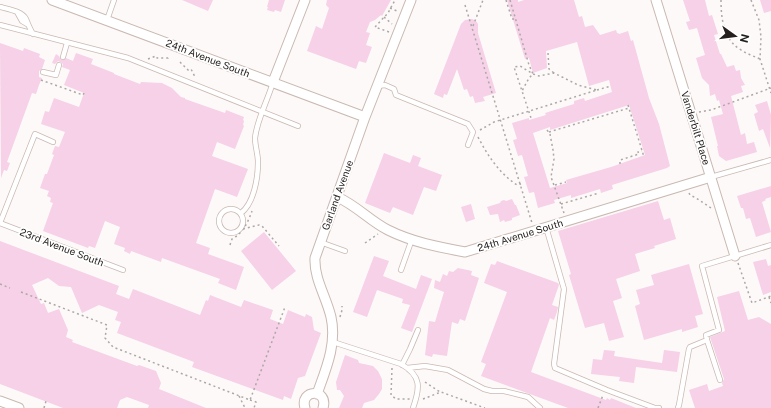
<svg xmlns="http://www.w3.org/2000/svg" width="771" height="408" font-family="'Public Sans',sans-serif">
  <style>
    .building { fill: #f6d1e7; fill-rule: evenodd }
    .lines { fill: none; stroke-linecap: round; stroke-linejoin: round }
    .lane-casing { stroke: #c9b9b2; stroke-width: 6 }
    .street-casing { stroke: #c9b9b2; stroke-width: 11 }
    .path { stroke: #aca8a6; stroke-width: 1.5; stroke-dasharray: 2 3; stroke-linecap: butt }
    .lane { stroke: #fff; stroke-width: 4.5 }
    .street { stroke: #fff; stroke-width: 9 }
    .labels { text-anchor: middle; dominant-baseline: central; stroke-width: 3.5; stroke-linejoin: round; paint-order: stroke }
    .street-label { font-size: 10px; fill: #241f1c; stroke: #fff }
  </style>
  <rect width="100%" height="100%" fill="#fdf9f8"/>
  <path class="building" d="M182,0H213L208,11Z
    M269,0H285L281,12L275,10L274,12L267,10L268,7H267Z
    M327,0H391L382,16L381,15L375,20L370,22L366,32L370,33L366,45L372,47L366,63L359,61L356,69L307,51L316,26L322,29L329,8L326,5Z
    M507,0H518V2L524,0H574L579,17L582,16L585,27L593,25L600,35L616,30L617,33H618L619,34L628,31L631,41L633,40L649,98L659,124L670,166L667,168L612,185L613,189L601,193L600,189L571,198V195L554,200L555,203L538,208L534,192L529,193L524,177L528,176L522,155L518,156L513,140L517,139L512,123L529,118V120L546,115L545,113L574,104V101L584,98L585,101L612,92L609,80L589,86L577,42L546,51L547,68L533,73L529,58L525,59ZM629,105L645,155L611,167L566,180L567,183L550,188L533,133L550,127V130Z
    M683,0H705L709,16L712,15L718,34L714,35L720,54H721L727,67L734,65L736,71L740,70L741,78L745,85L741,86L743,92L731,96L741,135L745,133L747,144L754,142L757,152L726,161L719,156L717,146H718L711,117L723,114L719,100L717,101L715,94L710,96L709,85L702,78L696,58L705,55L697,28L689,30L686,22L690,21Z
    M760,0H771V11L764,13Z
    M472,19L476,21L478,24V33L496,93L483,97L485,101L475,103L473,96L470,97L467,89L464,90L457,69L447,95L444,94L443,98L434,94L461,24L465,20Z
    M0,43L23,51L24,48L40,54L39,57L45,60L42,69L39,71V77L42,78L39,85L36,94L32,93L7,162L10,163L7,171L4,170L1,178Z
    M76,53L93,59L91,64L114,73V74L140,84L141,82L162,83L172,88L181,97L185,98V99L225,113L226,110L244,117L243,120L244,121L243,125L244,126L235,149L217,142L212,156L248,169L237,197L215,189L196,243L210,248L208,254L244,267L236,290L218,283L220,279L162,258L161,262L131,251L130,254L124,251L125,248L114,244L120,227L105,221L95,248L89,246L88,248L43,231L53,203L50,202L51,198L47,196L49,191L40,188L45,174H47L54,155L52,154L55,146L59,147L65,132L41,124L45,111L49,112L54,98L79,107L84,93L64,85L70,70L62,67L63,64L60,62L58,61L55,64L52,63L56,54L59,56L60,58L62,60H64L66,58L73,61Z
    M767,101L771,115L770,148L763,129L759,131L754,114L758,112L755,105Z
    M384,153L410,163L413,155L421,158L418,166L442,175L436,191L424,187L413,215L393,207L390,213L365,203Z
    M771,186V197L765,199L766,200L762,202L771,232L756,237L750,218L746,219L743,208H741L737,196Z
    M512,199L515,205H516L520,215L512,218V220L505,222L504,220L500,222L498,214L490,215L487,207L500,203L501,201L504,200L506,201Z
    M658,201L664,220L670,218L676,239L654,246L655,248L635,254L640,271L616,279L622,298L613,301L624,337L609,341L604,323L585,328L569,275L571,274L558,231Z
    M471,204L475,219L466,222L461,207Z
    M264,232L296,271L272,290L241,251Z
    M0,241L119,286L116,294L129,299L133,289L200,315L206,300L208,301L210,295L241,307L244,300L273,310L270,319L283,324L288,310L305,317L306,314L312,317L314,330L321,333L305,376L298,378L291,399L284,396L283,400L192,367L194,362L117,333L121,322L115,320L118,312L99,305L82,313L71,287L59,286L48,278L32,285L41,304L44,303L48,313L59,309L68,330L66,337L73,340L72,342L137,366L139,365L156,371L161,383L159,389L206,408H148L149,405L127,397L120,400L117,408H63L0,384Z
    M374,256L389,261L383,276L416,289L421,275L432,279L412,332L401,328L410,305L402,303L403,299L377,290L367,317L353,312Z
    M766,259L768,266L771,265V292L763,295L753,262Z
    M497,261L558,283L559,285L552,305L558,307L557,312L554,320L550,318L531,372L606,400L607,398L610,400L611,398L636,408H568L481,376L486,364L481,362L507,292L484,283L491,264L495,265Z
    M689,264L703,314L695,316L698,327L682,332V329L644,340L635,306L640,304L636,290L654,285L651,275Z
    M458,268L472,271L471,275L479,278L465,321L460,319L458,324L452,322L447,356L433,354L432,357L425,355L429,321L435,322L444,292L434,288L435,280L440,282L443,274L447,276L449,271L453,272Z
    M739,291L748,320L759,317L771,324V408H695L689,390L707,384L709,391L723,386L722,383L724,379L710,337L725,331L717,297Z
    M604,350L615,351L614,356L662,363L664,350L680,352L677,372L636,367L634,383L619,381L620,377L591,374L593,359L602,360Z
    M345,355L358,360L359,363L373,366L378,371L382,379V389L379,394L374,400L364,403L362,408H339L344,396L340,390H337L336,382Z"/>
  <g class="lines">
    <g class="lane-casing">
      <path id="lane" d="M0,7C8,9 22,11 26,19C28,24 30,29 33,34
        M17,12L22,21L27,24
        M107,20L114,0
        M0,25L128,58L298,126
        M63,57L67,43
        M43,72L56,75L59,65
        M377,86L385,85L394,89L396,95L468,124L473,132L468,145
        M711,177L771,160
        M219 221a12 12 0 1 1 24 0a12 12 0 1 1-24 0Z
        M241,213C254,203 258,178 258,162C258,154 255,146 255,138C257,119 268,100 273,82
        M0,223L123,270
        M0,223L35,134L53,142
        M546,227L564,289L554,364L555,368L607,390L655,408H659
        M320,242L345,251
        M401,270L412,239
        M707,340L720,380
        M333,342L401,364C422,376 420,388 413,408
        M402,365L410,349L418,330
        M407,368L425,366L448,370L484,389L492,391H504L528,397L540,408
        M678,408L679,405L689,349L690,347L707,340L706,335L719,330L702,266L771,245"/>
    </g>
    <g class="street-casing">
      <path id="street" d="M52,0L365,117
        M656,0L735,256
        M273,82L305,0
        M337,197C356,205 370,221 388,230C412,242 438,247 465,252L711,177
        M317,394C326,369 337,344 331,317C326,296 314,279 315,258L365,117L411,0
        M0,401L19,408
        M305,408C299,389 329,388 323,408"/>
    </g>
    <path class="path" d="M506,0L512,19H515
      M510,0L529,65L533,74L529,78L522,91
      M721,0C721,17 723,37 738,48C745,53 753,56 760,59
      M751,0L759,20L761,37L760,59L771,93
      M465,5L532,223
      M390,8L397,11
      M384,17L392,24
      M473,26L483,0
      M389,32L375,27L388,13L395,0
      M548,53L549,69L554,73
      M148,59L156,56L157,58H168L169,55
      M180,62L188,70L191,69L195,77
      M41,80L83,95L84,93
      M597,90L611,86
      M628,105L644,157
      M699,112L711,110L771,88
      M480,130L494,122L597,90L578,85L554,73L539,76L533,74L520,66L514,67L531,118
      M547,130L550,134L553,150L554,159L551,177L564,213
      M549,132L629,108
      M478,137C488,156 499,173 517,185L521,184
      M620,164V160L639,154L638,152L642,151
      M555,185L566,182
      M689,193L690,195L696,198L711,208
      M561,204L599,193
      M243,229L259,225L262,226L279,246
      M365,243L378,234
      M230,245L232,239C243,233 248,222 252,211
      M738,263L752,303L771,296
      M0,284L10,288
      M21,292L107,325L105,338L113,347L250,400L285,307
      M769,297L771,303
      M340,317L342,310V306
      M392,368L391,395L396,399H410
      M425,382L440,392
      M239,396L245,408
      M423,399L441,392L485,408
      M250,400L256,402L254,408
      M44,408L46,401
      M598,408L603,395"/>
    <use href="#lane" class="lane"/>
    <use href="#street" class="street"/>
  </g>
  <g class="labels">
    <g class="street-label">
      <text transform="translate(208 58) rotate(21)">24th Avenue South</text>
      <text transform="translate(696 128) rotate(73)">Vanderbilt Place</text>
      <text transform="translate(337 195) rotate(-70)">Garland Avenue</text>
      <text transform="translate(520 235) rotate(-17)">24th Avenue South</text>
      <text transform="translate(62 247) rotate(21)">23rd Avenue South</text>
    </g>
  </g>
  <g transform="translate(735 36) rotate(104)" stroke="#ffffff" stroke-width="3" paint-order="stroke">
  <path d="M0-3L7 15L0 10L-7 15Z" fill="#241f1c"/>
  <text y="-6" font-size="11" font-weight="bold" text-anchor="middle" fill="#241f1c">N</text>
  </g>
</svg>
